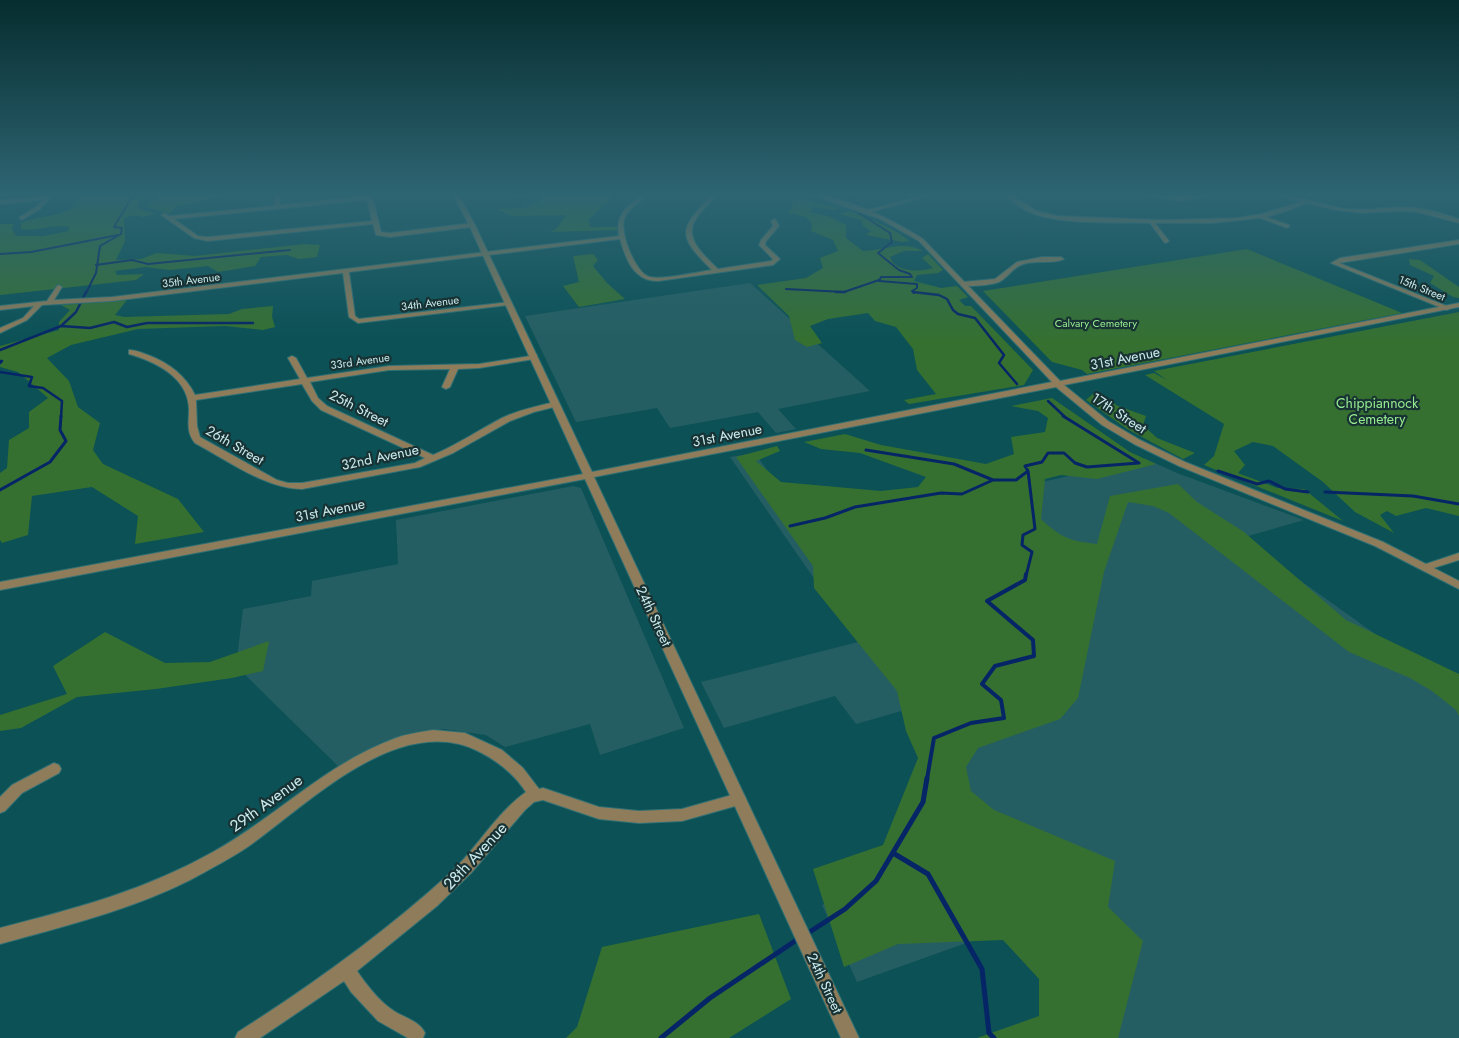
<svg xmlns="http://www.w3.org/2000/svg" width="1459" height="1038" font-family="Jost,sans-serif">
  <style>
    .built { fill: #255e62 }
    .green { fill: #357031 }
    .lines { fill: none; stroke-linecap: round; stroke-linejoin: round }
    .stream-far4 { stroke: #062566; stroke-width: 2 }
    .stream-far3 { stroke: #062566; stroke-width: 2.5 }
    .stream-far2 { stroke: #062566; stroke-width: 3 }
    .stream-far1 { stroke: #062566; stroke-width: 4 }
    .stream { stroke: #062566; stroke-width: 5 }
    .minor-casing { stroke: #317074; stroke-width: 2 }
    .tertiary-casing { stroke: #317074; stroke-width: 2 }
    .minor { fill: #8f7c5a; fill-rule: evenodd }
    .tertiary { fill: #8f7c5a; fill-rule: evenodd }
    .labels { text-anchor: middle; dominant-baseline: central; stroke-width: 4.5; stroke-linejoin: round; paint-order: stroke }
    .far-street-label { font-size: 11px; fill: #cbeaec; stroke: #183234 }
    .far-park-label { font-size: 11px; fill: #97ec90; stroke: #183234 }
    .street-label { font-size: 14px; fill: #cbeaec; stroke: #183234 }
    .park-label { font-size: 14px; fill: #97ec90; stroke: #183234 }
    .near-street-label { font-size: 16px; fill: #cbeaec; stroke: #183234 }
  </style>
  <rect width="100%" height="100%" fill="#0b5156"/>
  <path class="built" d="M750,283L870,391L778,409L796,429L776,433L758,412L670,428L657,408L576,422L525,316Z
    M755,453L812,533L1146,459L1177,473L1304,520L1241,538L1459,694V1038H1026L1124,999L1061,909L857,982L822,905L916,870L935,754L905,710L856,724L835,696L724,728L701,682L858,642L730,457Z
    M573,486L581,488L684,728L600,755L590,724L505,747L486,735L443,729L382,742L339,767L236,666L243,609L311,596L312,581L398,564L396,520Z"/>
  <path class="green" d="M83,195H147L138,202L139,209L156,214L141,217L136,215L124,218L125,241L116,260L141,259L157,253L195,256L305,244L320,245L317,257L299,259L287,255L261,257L255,266L218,272L208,266L170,270L145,267L115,271L117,275L144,274L136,280L0,295V224H14L12,229L16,236H44L68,231L69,227C52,224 38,232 21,229V223C37,216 53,218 70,209C76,206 77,199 83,195Z
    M161,195H230L177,206L169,214L148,207L150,202Z
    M508,195H615L589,219L590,227H617V230L550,232L556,229L566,215L512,216L496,209L523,208L542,201L537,196L515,198Z
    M795,198L840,208L833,210L815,207L809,212L831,217L846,225V238L863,251C884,250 904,240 923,251H904L890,257C896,273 920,272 933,268L922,258L928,254L943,270L938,273L917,275L914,281L941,288L957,286L968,297L959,300L965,306H971L1033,370L1024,385L909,404L904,400L936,394L917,370L913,349L896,327L875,321L868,313L828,319L810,326L822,343L807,347L795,340L789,316L757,285L806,278L823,268L820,258L838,251L833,240L811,231L812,224L806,217L789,213Z
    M850,211C871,219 891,227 910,241L902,242L866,235L871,231L863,226L861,220L839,214Z
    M1247,249L1402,313L1087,374L1082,370L1052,362L983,291Z
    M593,254L598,260L593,266L607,283L625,299L579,307L563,286L579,282L573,256Z
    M1409,259L1420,260L1459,287V298L1453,297L1430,283L1434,276L1410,265Z
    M127,300L115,315L124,317L229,314L242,309L273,306L272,317L275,327L263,330L225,326L138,329L71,345L47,358L69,381L78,407L100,423L93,450L103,464L178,499L204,532L135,544L138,516L92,487L32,496L28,535L2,543L0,540V473L7,468L9,440L29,428V412L48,398L18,372L0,367V346L59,330V322L70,310L61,305Z
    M1459,312V516L1426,508L1396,516L1387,511L1380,515L1394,533L1355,512L1323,482L1273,446L1253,442L1234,451L1245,465L1238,473L1277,488L1304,489L1343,521L1204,465L1214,456L1224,424L1145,375L1154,373L1167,380L1154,371Z
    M1095,392L1118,406L1146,416L1143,425L1157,438L1195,453L1183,459L1127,429L1086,400Z
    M1052,398L1130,452L1156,464L1097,479L1061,475L1045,479L1041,519C1061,538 1070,541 1097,544L1110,496L1178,484L1197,502L1244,532L1346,620L1459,674V716L1456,710L1432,691L1410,678L1349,652L1169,513L1153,506L1128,502L1104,572L1078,698L1060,719L978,748L966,767L971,791L994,810L1115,861L1108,907L1143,941L1118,1038H977L1039,1016V979L1003,940L898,944L844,967L813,869L883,845L918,758L906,731L897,691L814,588L813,566L736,457L777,446L780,451L756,461L781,482L881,491L918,487L926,477L860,453L821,449L804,442L845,434L881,445L986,464L1014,454L1011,437L1045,432L1048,418L1038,411L1011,406Z
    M105,632L165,663L210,662L269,641L263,671L232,678L156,689L77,697L21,728L0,731V715L67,694L53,666Z
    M759,914L791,999L729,1038H566L577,1027L602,947Z"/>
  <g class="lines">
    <path class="stream-far4" d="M846,195L858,205
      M854,210L890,233L892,242L878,253L899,270L910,274L912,277H881L879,281L917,284V288L912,291L914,293
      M0,254L31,252L118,235
      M96,265L132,260L148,264L290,250
      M786,289L844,292L879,280
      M86,293L96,273L100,246L121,234L122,228L114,227L130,200L137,195"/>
    <path class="stream-far3" d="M836,292H845
      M913,292L939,295L947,299L953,310L958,314L975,318L1004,355L999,363L1017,384
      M61,326L90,328L114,322L127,327L147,323H253
      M0,350L61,326L76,312L86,292
      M0,361H2L0,363
      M0,372L32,377L29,386L43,388L62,401L61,417
      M1048,401L1065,417"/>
    <path class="stream-far2" d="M1063,416L1139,463
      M866,450L954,464L993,480H1016L1028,471
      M1218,471L1257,484L1269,481L1285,489L1308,492
      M0,490L50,462L66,441L60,430L61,416
      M1325,492L1413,496L1459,504
      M790,526L825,518L855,507L941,493L962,494L993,480
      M1026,576L1032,552L1022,545L1023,535L1035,529L1028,471L1025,466L1042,462L1048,453H1064L1075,463L1087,467L1139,463"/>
    <path class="stream-far1" d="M927,779L934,738L971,723L1004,718L1001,700L982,684L995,666L1034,656L1033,640L987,601L1025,580L1026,574"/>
    <path class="stream" d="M893,853L928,874L982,969L989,1033L994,1038
      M805,935L845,909L876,881L923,802L927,778
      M661,1038L710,998L798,939"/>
    <g class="minor-casing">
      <path id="minor" d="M275,195H281L280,205L372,195L381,232L390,233L472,223L475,225L472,227L390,237L376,235L373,224L208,241L194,238L161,215L164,213L169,216L274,206ZM367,200L372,221L208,237L198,236L174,219Z
        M642,195H647C640,203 627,209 624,220C620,234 636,274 650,277C665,280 696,272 712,270C676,235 679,229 712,195H717C711,202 704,208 698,216C681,237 704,255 718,269L771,261L773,259L759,245L761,240L773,226L771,221L774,219L776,220L779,226L766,241L765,245L780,259L773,265L658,281C634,281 626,260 620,239L349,272L355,316L359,319L510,302L511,303L508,305L358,323L349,317L343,273L112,301L42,305L27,320L0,333V328L23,318L34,306L0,310V306L47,301L57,286L59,285L62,287L54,300L112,297L619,236C615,214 627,207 642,195Z
        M924,195H933L867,213L864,211Z
        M1005,195H1011L1037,211L1058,216L1164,220L1237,218L1261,214L1301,202L1277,195C1302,195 1323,206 1348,209C1366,211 1384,207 1402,207C1422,207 1441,213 1459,219V223L1417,212L1402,211L1361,213L1336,210L1306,203L1287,211L1266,217L1289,225V227L1287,228L1260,218L1213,223H1155L1169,241L1166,243L1164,242L1150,223C1117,222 1064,225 1034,214C1023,210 1013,203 1005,195Z
        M1138,195L1183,197L1215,195L1183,201Z
        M50,196V198L40,209L22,220L19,218L20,217L36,207L42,200L0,204V200Z
        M1459,240V244L1339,263L1449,307V309L1447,310L1331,263L1340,258Z
        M1042,257H1061L1064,259C1054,265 1033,259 1021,265C1013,268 1007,278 999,282C991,285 966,288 960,284L963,282L995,279L1017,262Z
        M129,350C136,350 142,353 148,355C169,363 185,375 195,395L300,379L288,358L292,356L296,358L307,378L389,366L479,364L537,355V359H534L479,368L458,369L450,387L446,389L442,387L450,369L389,370L310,382L318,398L327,406L433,455C457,445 479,430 502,418C519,410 537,406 555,402L559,404L558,406L534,412L510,421L453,453L420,467L302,489C266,489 227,460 195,443C186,432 189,422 189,409C188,377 156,362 129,354ZM302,384L312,401L321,410L425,458L415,463L302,483H288L277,480L200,437L197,426L196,400Z
        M1459,553V560L1427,570L1422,567L1423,565Z
        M433,730L465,733L502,750L523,768L539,789L543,788L599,807L639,811L682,809L739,793L744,795L746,799L744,803L739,805L682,821L639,823L599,819L543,800L534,802L525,810L471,873L437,906L357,971C366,984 378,1000 391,1009C401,1017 419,1020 425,1033L423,1038H408L378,1021L351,992L344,981L260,1038H235L238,1032C312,985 383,934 448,875C476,850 495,814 526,792C514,774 498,761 478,751C399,712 309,803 249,846C230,859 210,869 190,880C130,910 65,926 0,944V928C77,908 143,891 213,852C276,817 327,763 396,738C407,734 421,732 433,730Z
        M54,763L59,765L61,769L59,773L22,793L5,811L0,813V797L12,785Z"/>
    </g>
    <g class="tertiary-casing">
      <path id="tertiary" d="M453,195H459L475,225L592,472L1052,382L919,241L880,219L811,195C844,195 895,221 923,239L1060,381L1459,303V307L1064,385L1108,421L1140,440L1185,462L1383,542L1459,581V589L1375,546L1179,466L1134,444L1102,425L1056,387L594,477L859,1038H841L585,479L0,590V582L583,474L469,225Z"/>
    </g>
    <use href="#minor" class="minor"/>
    <use href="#tertiary" class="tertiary"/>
  </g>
  <linearGradient id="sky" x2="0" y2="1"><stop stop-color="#062d2f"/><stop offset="0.57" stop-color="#2e6573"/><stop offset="1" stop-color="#2e6573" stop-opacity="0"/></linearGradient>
  <rect width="1459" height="340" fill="url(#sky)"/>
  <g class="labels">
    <g class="far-street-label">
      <text transform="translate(191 280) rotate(-7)">35th Avenue</text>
      <text transform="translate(1422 288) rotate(22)">15th Street</text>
      <text transform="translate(430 303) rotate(-7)">34th Avenue</text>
      <text transform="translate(360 361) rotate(-8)">33rd Avenue</text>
    </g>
    <g class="far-park-label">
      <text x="1096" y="323">Calvary Cemetery</text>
    </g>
    <g class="street-label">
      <text transform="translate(1125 358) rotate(-11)">31st Avenue</text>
      <text transform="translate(359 408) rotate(27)">25th Street</text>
      <text transform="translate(1119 413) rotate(33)">17th Street</text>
      <text transform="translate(727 435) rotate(-11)">31st Avenue</text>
      <text transform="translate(235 445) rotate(30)">26th Street</text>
      <text transform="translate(380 457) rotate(-12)">32nd Avenue</text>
      <text transform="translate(330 510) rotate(-11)">31st Avenue</text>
      <text transform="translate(654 616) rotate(65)">24th Street</text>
      <text transform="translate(825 983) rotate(65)">24th Street</text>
    </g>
    <g class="park-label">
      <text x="1377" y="403">Chippiannock<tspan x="1377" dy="16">Cemetery</tspan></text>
    </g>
    <g class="near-street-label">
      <text transform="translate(266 803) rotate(-36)">29th Avenue</text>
      <text transform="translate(475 856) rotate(-47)">28th Avenue</text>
    </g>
  </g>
</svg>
